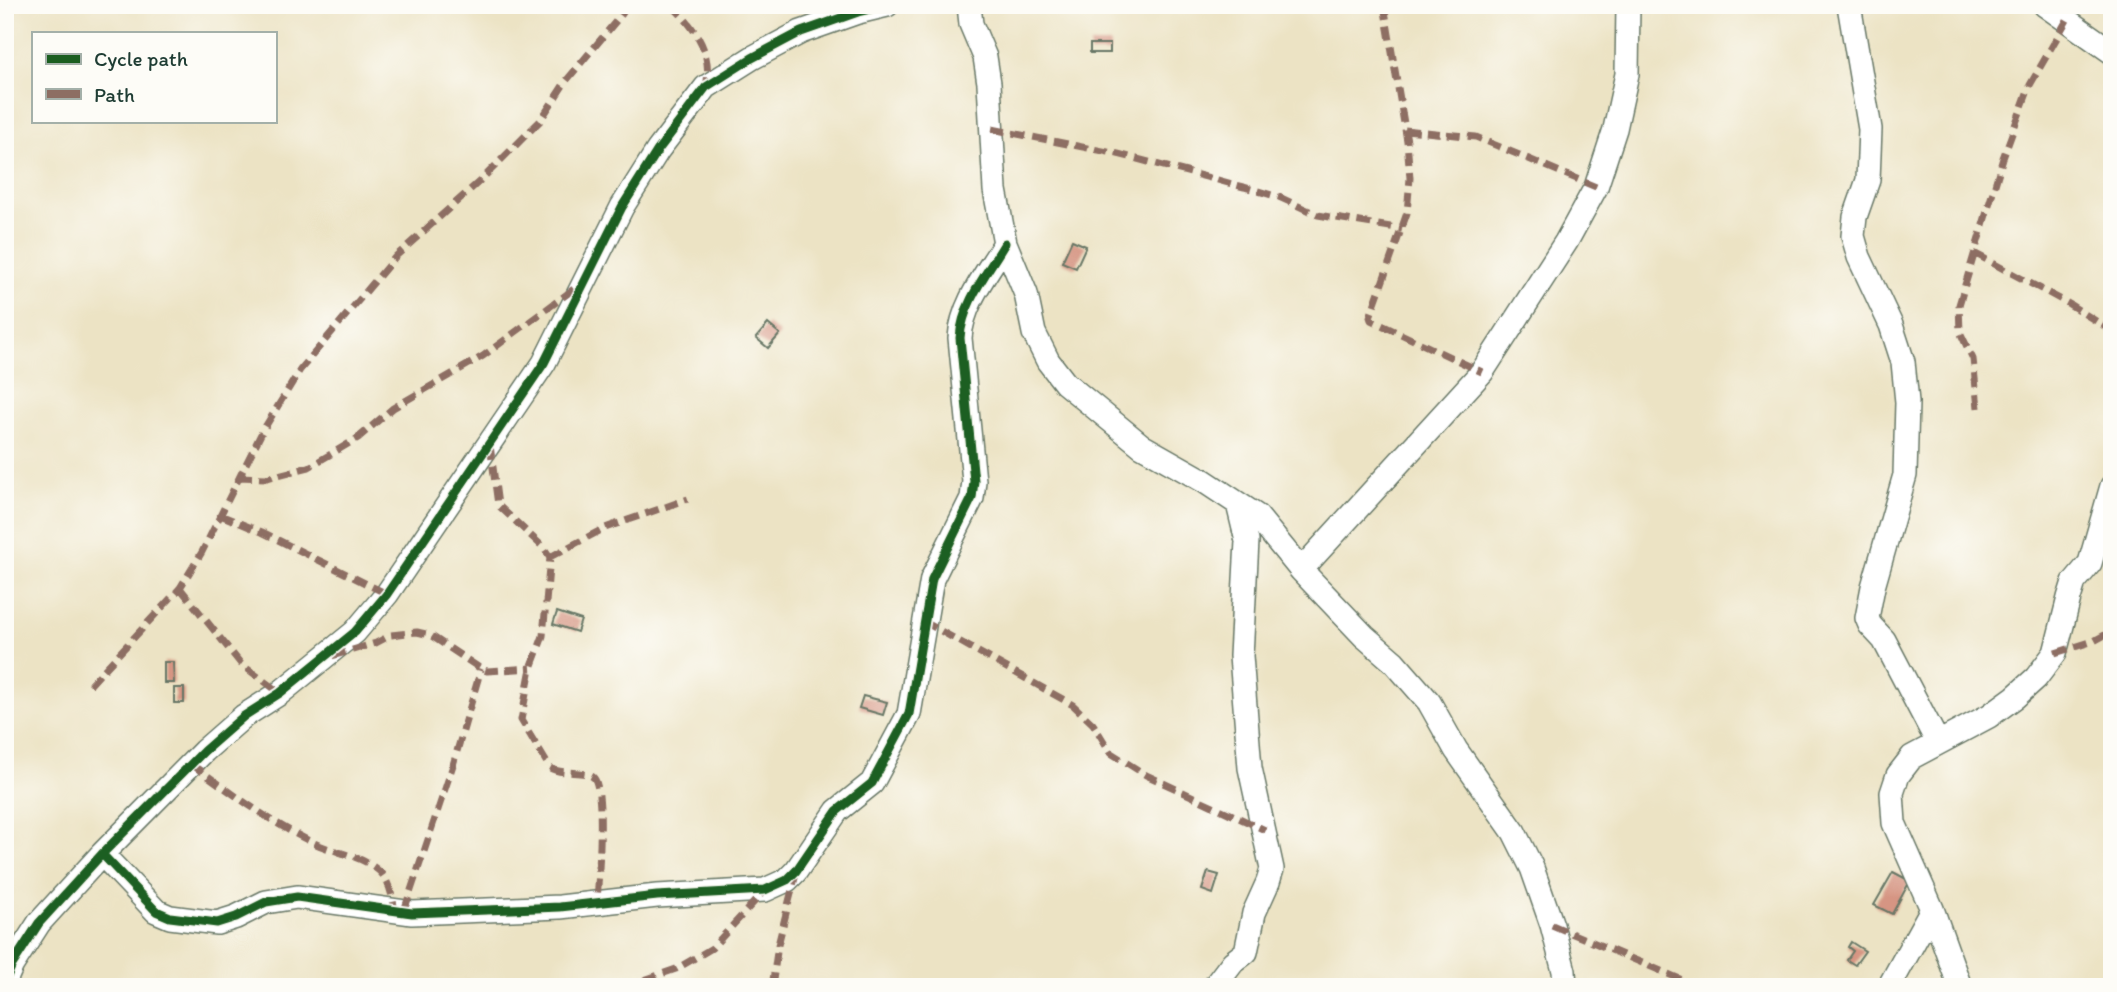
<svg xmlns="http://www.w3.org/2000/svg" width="2117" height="992" font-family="Itim,sans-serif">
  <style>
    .building { fill: #d69583 }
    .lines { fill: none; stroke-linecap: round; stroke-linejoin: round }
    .minor-casing { stroke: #677766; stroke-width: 26 }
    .minor { stroke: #fff; stroke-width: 23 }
    .quiet { stroke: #8d6e63; stroke-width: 7; stroke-dasharray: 14 7; stroke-linecap: butt }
    .cycleway-casing { stroke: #fdfcf7; stroke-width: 13 }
    .cycleway { stroke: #1b5e20; stroke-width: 9 }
  </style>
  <rect width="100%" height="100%" fill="#fdfcf7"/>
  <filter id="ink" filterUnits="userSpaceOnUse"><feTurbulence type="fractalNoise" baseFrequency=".0143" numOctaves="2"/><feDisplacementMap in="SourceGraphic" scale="14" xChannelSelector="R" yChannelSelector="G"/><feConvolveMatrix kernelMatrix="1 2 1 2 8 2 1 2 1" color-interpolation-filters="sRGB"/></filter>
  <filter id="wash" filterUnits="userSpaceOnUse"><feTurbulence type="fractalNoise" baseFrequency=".00686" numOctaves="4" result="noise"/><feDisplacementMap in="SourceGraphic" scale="28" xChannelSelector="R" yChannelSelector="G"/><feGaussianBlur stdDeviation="1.57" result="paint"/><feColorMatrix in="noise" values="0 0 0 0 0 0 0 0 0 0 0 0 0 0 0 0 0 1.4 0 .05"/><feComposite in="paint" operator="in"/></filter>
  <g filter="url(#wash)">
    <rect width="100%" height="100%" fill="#ece3c4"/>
    <g id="blocks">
      <path class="building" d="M1090,44H1110V53H1090Z
        M1072,240L1086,246L1076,268L1062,262Z
        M768,324L780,334L768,348L756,338Z
        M557,612L581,620L577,632L553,624Z
        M164,662H173L174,683H164Z
        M174,688H184V703H174Z
        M863,696L887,702L883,715L859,708Z
        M1208,872L1219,875L1213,894L1202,890Z
        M1893,872L1910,881L1892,914L1874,905Z
        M1851,942L1865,951L1855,965L1847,960L1853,951L1848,947Z"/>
    </g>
  </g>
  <g filter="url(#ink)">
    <use href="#blocks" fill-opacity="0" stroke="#677766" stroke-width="2"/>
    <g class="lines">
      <g class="minor-casing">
        <path id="minor" d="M969,5L971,24L985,57L989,83L995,190L1005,243L1026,294L1034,333L1048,361L1065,383L1142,446L1204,481L1257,516L1301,570L1364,636L1394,662L1429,702L1456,750L1514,832L1532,868L1552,925L1564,971L1565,987
          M1849,5L1870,129L1868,180L1855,217L1853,236L1859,257L1891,325L1903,362L1907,402L1905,475L1873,587L1867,618L1870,625L1884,640L1938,743
          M2045,5L2112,52
          M1301,570L1482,372L1566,242L1596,187L1615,129L1627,74L1628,5
          M102,854L156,911L170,917L217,923L236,917L266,902L297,897L412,913L560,907L657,896L765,890L787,880L796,871L837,811L872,783L909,714L932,579L972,498L974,481L960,338C962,303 988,272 1005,243
          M5,981L12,965L39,923L102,854L204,751L244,716L280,693L355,632L387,594L544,363L622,207L658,150L706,87L752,58L801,32L858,12L887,5
          M1214,987L1233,962L1246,952L1254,913L1268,882L1272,869L1250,768L1241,656L1247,541L1238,504
          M1889,987L1932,909
          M1960,987L1932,909L1894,823L1892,793L1898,775L1912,757L1989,716L2015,697L2036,678L2055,653L2069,598L2074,582L2090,563L2112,486"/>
      </g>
      <use href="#minor" class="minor"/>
      <path class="quiet" d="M671,5C696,28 713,53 706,87
        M1384,5L1407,141L1410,178L1407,213L1370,317L1371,320L1482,372
        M2050,9L2054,5
        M992,129L1118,154L1244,187L1279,197L1318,215L1402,229
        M1405,130L1476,137L1596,187
        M1974,253L2069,304L2112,331
        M1978,408L1973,359L1960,332L1959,305L2003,158L2030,85L2067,20
        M490,445L498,505L544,548L550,557L543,636L531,668L521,720L550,768C563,775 584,770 593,777C606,787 598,882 597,903
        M238,477L267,478L309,467L358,438L393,408L483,356L582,283
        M220,515L262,532L387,594
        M550,557L605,528L688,499
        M180,588L241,664L280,693
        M923,621L1073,705L1093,724L1111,753L1146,775L1265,830
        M2055,653L2094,641L2112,631
        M332,656L376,643L391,635L417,632L430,635L481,669L487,671L531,668
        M90,685L180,588L202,552L262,432L300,370L396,256L482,179L540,121L566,81L622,14L627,5
        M191,764C231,792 270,823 314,843C335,853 361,855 379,871C390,881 392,897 395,910
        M404,911L453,765L481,669
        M1552,925L1699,987
        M624,987L676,969L712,948L765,890
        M772,987L778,945L796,874"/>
      <g class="cycleway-casing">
        <path id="cycleway" d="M102,854L156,911L170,917L217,923L236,917L266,902L297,897L412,913L560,907L657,896L765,890L787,880L796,871L837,811L872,783L909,714L932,579L972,498L974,481L960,338C962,303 988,272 1005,243
          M5,981L12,965L39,923L102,854L204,751L244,716L280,693L355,632L387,594L544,363L622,207L658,150L706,87L752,58L801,32L858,12L887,5"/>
      </g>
      <use href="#cycleway" class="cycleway"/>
    </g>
  </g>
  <rect width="2117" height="992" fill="none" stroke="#fdfcf7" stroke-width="28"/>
  <rect x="32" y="32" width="245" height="91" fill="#fdfcf7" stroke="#a4b0a9" stroke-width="2"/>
  <rect x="46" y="54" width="35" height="10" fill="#1b5e20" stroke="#a4b0a9" stroke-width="2"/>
  <text x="94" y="66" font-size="21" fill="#1f3d34">Cycle path</text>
  <rect x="46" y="89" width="35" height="10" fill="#8d6e63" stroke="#a4b0a9" stroke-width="2"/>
  <text x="94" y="102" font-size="21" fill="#1f3d34">Path</text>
</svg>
